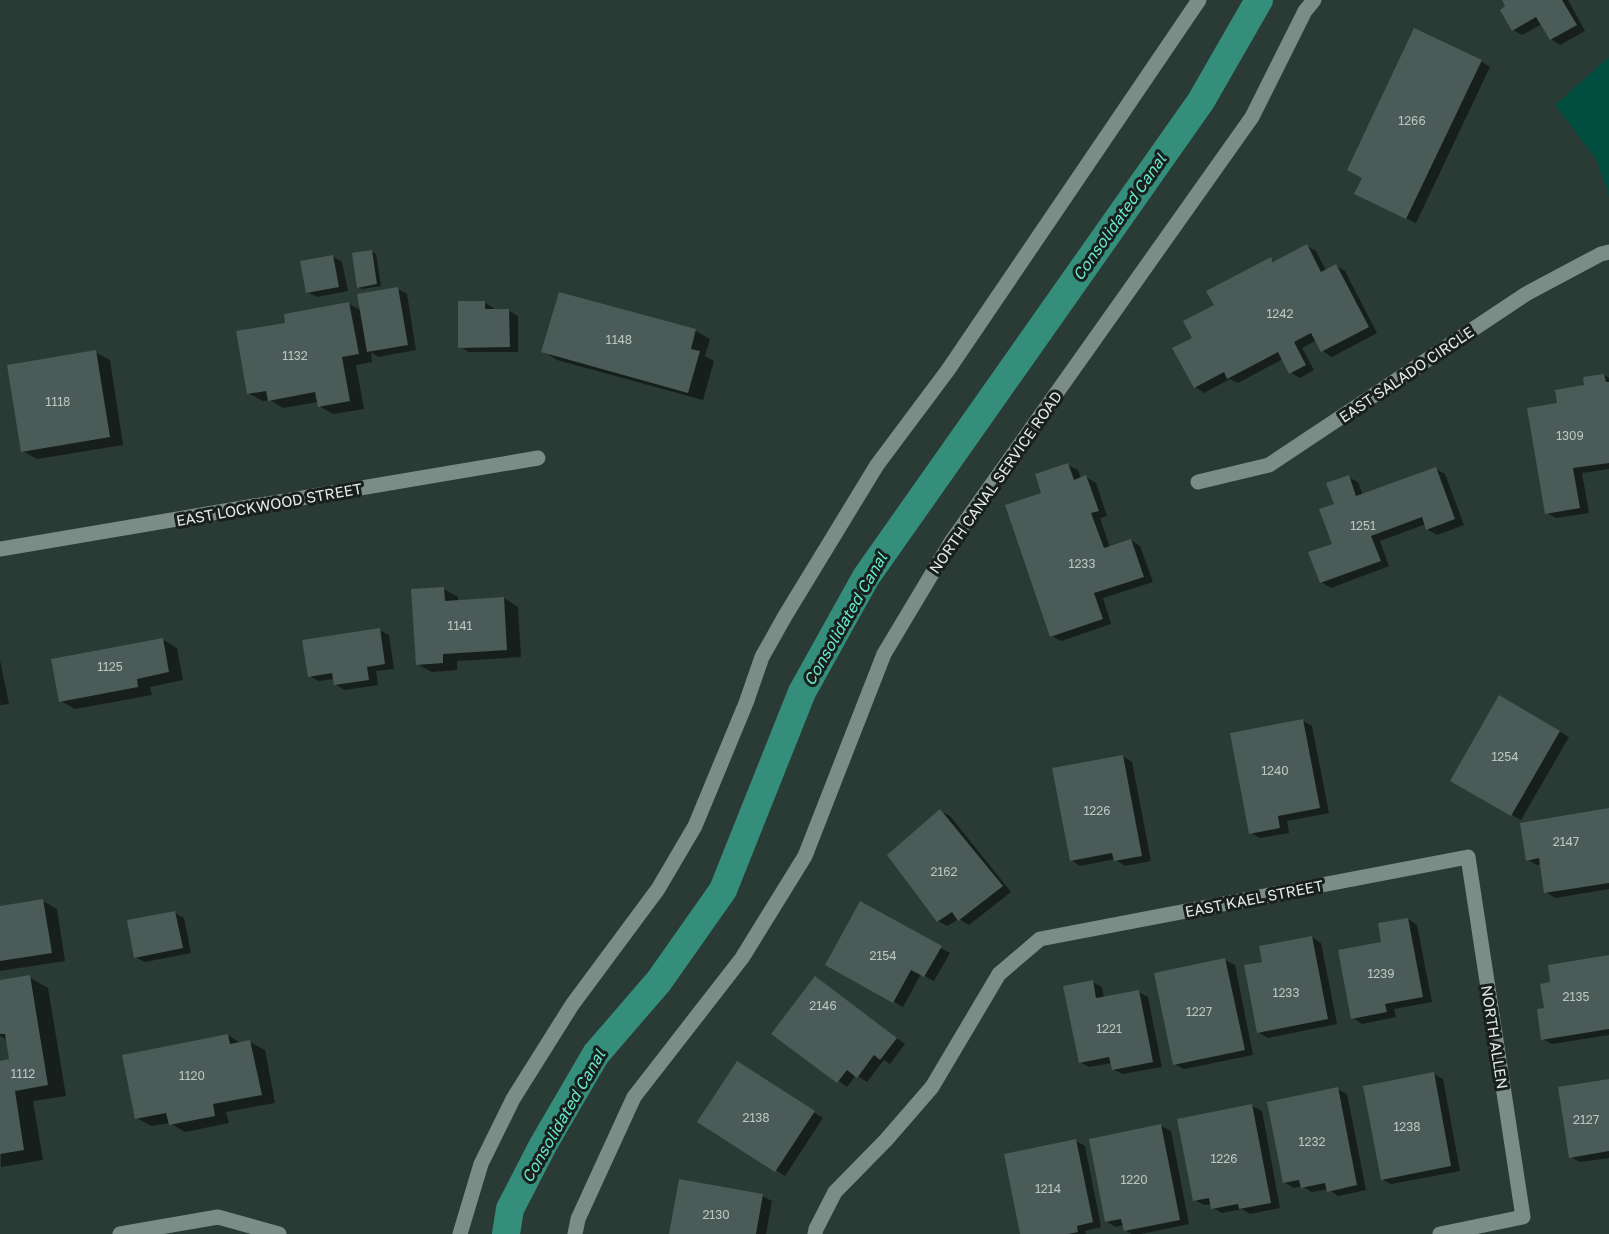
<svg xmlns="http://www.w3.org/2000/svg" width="1609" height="1234" font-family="'Golos Text',sans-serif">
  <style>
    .green { fill: #014e41 }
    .shadow { fill: #0007 }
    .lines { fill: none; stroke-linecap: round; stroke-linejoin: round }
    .canal { stroke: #348e7b; stroke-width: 28 }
    .building { fill: #4b5b57 }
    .minor { stroke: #7c8d88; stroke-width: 15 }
    .labels { text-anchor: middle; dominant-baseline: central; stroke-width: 6; stroke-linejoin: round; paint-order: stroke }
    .number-label { font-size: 12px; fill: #bcc6c3 }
    .street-label { font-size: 15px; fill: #e1eae7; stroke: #181f1d }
    .water-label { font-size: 16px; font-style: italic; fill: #68e7ca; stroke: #181f1d }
  </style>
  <rect width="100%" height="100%" fill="#2a3a35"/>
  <path class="green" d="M1609,57V197L1596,159L1555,105Z"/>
  <path class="shadow" d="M1504,0H1568L1585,31L1560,45L1551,39L1542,24L1522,35L1513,30L1507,7Z
    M1481,61L1490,67L1416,223L1365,199Z
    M1307,246L1316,251L1326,271L1336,266L1345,271L1377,333L1332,357L1323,351L1317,340L1302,348L1314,370L1300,378L1290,372L1283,359L1238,383L1230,379L1204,393L1195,387L1194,339L1216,306L1271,259L1276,262Z
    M372,252L376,254L381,286L362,289L358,287Z
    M332,256L342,262L348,291L317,297L307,292Z
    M398,289L407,294L416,350L378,357L371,352L372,362L356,365L364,409L333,414L319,406L318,402L283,408L270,400L263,401L248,393L287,324L349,304L362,311Z
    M560,294L696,331L710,339L705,356L714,361L703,400L557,360L543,351Z
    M485,303L494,308V311H509L518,316V352H469L460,347Z
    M95,352L110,360L123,445L37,459L23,451Z
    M1604,375L1609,378V469L1582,473L1589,513L1556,518L1547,513L1559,404Z
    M1068,465L1078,470L1081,479L1086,477L1096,483L1107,516L1100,518L1110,548L1131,540L1140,546L1153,582L1103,598L1111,624L1061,641L1052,636L1043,494Z
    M1436,469L1445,474L1464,525L1437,535L1427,529L1426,524L1380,541L1389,566L1331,588L1321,582L1334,544L1336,505L1348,477L1358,482L1363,496Z
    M444,589L458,597V601L504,598L518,607L521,657L457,661V670L432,672L417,664Z
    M379,630L389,635L394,669L376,671L378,685L345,690L335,684L334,679L319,681L309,676Z
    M162,639L177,648L183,680L150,687L152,695L75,709L61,701Z
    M0,660L9,704L0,705Z
    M1499,697L1569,737L1521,820L1452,781Z
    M1303,721L1312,726L1329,813L1287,821L1289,833L1260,838L1251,833Z
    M1123,756L1132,762L1151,861L1125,866L1115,859L1080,866L1071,860Z
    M1609,810V889L1555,898L1546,892L1541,864L1537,865L1528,860Z
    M940,811L950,816L1011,892L969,925L959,919L947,926L938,921Z
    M43,901L57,909L65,961L0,971V908Z
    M861,903L950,953L934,981L921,974L903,1007L827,964Z
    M175,913L184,918L191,953L145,962L135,957Z
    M1408,919L1417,925L1432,1002L1394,1009L1396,1017L1362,1024L1353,1018L1383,943Z
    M1312,937L1321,943L1337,1024L1268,1038L1258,1032Z
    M1609,957V1035L1552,1044L1543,1039L1546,1009L1552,983Z
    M1225,960L1235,965L1253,1055L1184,1069L1174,1064Z
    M29,977L48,988L66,1096L33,1101L43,1160L1,1167L0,1062L11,1061L7,1040L0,1036V982Z
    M1092,982L1102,987L1104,998L1139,992L1148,997L1162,1067L1122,1074L1113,1069L1112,1063L1089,1067L1080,1062Z
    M825,984L905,1044L890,1064L884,1060L867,1082L856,1075L847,1087L773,1034Z
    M228,1035L242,1044L250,1042L265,1050L275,1103L226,1112L229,1123L185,1132L170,1123L151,1126L137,1118Z
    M746,1068L823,1118L785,1176L699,1121Z
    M1434,1074L1443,1079L1460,1171L1391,1184L1382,1179Z
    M1609,1080V1158L1580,1162L1571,1157Z
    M1337,1089L1347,1094L1366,1190L1338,1196L1328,1189L1312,1192L1302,1186L1294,1188L1284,1182Z
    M1252,1106L1262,1111L1280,1208L1250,1214L1242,1209L1222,1213L1213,1208L1212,1204L1204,1205L1195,1200Z
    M1161,1126L1171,1131L1189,1224L1141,1234H1132L1125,1230L1124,1225L1116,1227L1107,1222Z
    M1076,1141L1085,1146L1101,1227L1085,1231L1086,1234H1022Z
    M762,1196L772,1201L766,1234H671Z"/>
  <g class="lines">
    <path class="canal" d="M506,1234L510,1209L543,1145L596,1054L659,981L723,890L802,692L866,577L1201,101L1259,0"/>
  </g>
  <path class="building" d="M1502,0H1562L1577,25L1550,40L1536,17L1512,31L1500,10L1505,6Z
    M1414,28L1482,60L1406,219L1354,194L1362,178L1347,170Z
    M1307,244L1321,272L1336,264L1369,327L1321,352L1311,333L1294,342L1306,365L1289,374L1278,352L1227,379L1224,372L1194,388L1172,348L1192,338L1183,321L1214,305L1206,291L1271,257L1273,262Z
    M372,250L377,284L357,288L352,253Z
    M333,255L339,287L306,293L300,261Z
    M398,287L408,345L367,352L357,294Z
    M559,292L696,329L691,349L700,351L688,393L541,352Z
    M458,301H485V309H509L510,347L458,348Z
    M349,302L359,354L342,357L350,401L318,407L315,392L268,401L266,391L247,394L236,331L285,323L284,314Z
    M96,350L110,437L21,452L7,365Z
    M1604,374L1606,382H1609V463L1573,468L1580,508L1545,514L1527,408L1557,403L1555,390L1584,385L1583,377Z
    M1068,463L1074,480L1086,475L1099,511L1091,513L1104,548L1131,539L1144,577L1094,593L1103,619L1050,637L1005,505L1041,493L1035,474Z
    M1436,467L1455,519L1426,530L1422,517L1371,536L1381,561L1320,583L1308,552L1332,544L1319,509L1334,504L1326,483L1349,475L1356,496Z
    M444,587L445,601L504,597L507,650L443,654V663L416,665L411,589Z
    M380,628L385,664L367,667L369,680L334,685L332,673L308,677L302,640Z
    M163,638L169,672L137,679L138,687L59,702L51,659Z
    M1499,695L1560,731L1511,816L1450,781Z
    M1303,719L1320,808L1278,816L1280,828L1249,834L1230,733Z
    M1123,755L1142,856L1114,861L1112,853L1070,861L1052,768Z
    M1609,808V883L1544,893L1539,858L1526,861L1520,823Z
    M940,809L1003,886L958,921L952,912L937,922L887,855Z
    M43,899L52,953L0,961V906Z
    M860,901L942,946L924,977L911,970L893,1003L825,965Z
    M175,911L183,948L134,958L127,920Z
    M1408,918L1423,997L1385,1004L1387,1012L1351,1019L1338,950L1381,942L1378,923Z
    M1312,936L1328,1019L1257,1033L1244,965L1262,962L1259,946Z
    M1609,955V1029L1541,1040L1537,1009L1544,1008L1540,984L1550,982L1548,965Z
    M1225,958L1245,1050L1173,1065L1154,973Z
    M30,975L48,1085L15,1091L24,1150L0,1154V1061L9,1059L5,1034H0V980Z
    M815,976L897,1038L880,1060L874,1055L857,1078L847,1070L837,1083L771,1034Z
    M1093,980L1096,998L1139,990L1153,1062L1112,1070L1109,1057L1079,1063L1063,986Z
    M228,1034L230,1044L250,1040L262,1095L213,1104L215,1116L169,1125L166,1113L135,1119L122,1055Z
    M737,1061L815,1111L775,1172L697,1122Z
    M1434,1072L1451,1166L1381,1180L1363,1086Z
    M1609,1079V1151L1569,1158L1558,1087Z
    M1338,1087L1357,1185L1327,1192L1325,1183L1301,1188L1299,1180L1283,1183L1267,1102Z
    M1252,1104L1271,1203L1239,1209L1238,1204L1211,1209L1209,1198L1193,1201L1177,1119Z
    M1161,1124L1180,1220L1124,1231L1121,1219L1105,1222L1089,1139Z
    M1076,1139L1093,1222L1077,1226L1078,1232L1068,1234H1020L1004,1154Z
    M679,1179L763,1194L756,1234H669Z"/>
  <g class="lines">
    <path class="minor" d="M1198,482L1269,465L1526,294L1601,254L1609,252
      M0,549L538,458
      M120,1234L218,1217L279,1234
      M460,1234L481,1164L513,1099L572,1005L658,889L695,826L746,703L762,657L785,616L877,465L948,370L1199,0
      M575,1234L578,1219L634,1097L742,958L805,856L884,654L951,542L1252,117L1305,11L1314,0
      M815,1234L816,1229L835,1192L886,1140L932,1087L999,974L1040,939L1468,857L1523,1217L1440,1234"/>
  </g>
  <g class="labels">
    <g class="number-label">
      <text x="1412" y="120">1266</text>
      <text x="1280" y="313">1242</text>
      <text x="619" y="339">1148</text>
      <text x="295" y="355">1132</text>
      <text x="58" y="401">1118</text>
      <text x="1570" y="435">1309</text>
      <text x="1363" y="525">1251</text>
      <text x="1082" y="563">1233</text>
      <text x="460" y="625">1141</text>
      <text x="110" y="666">1125</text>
      <text x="1505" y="756">1254</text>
      <text x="1275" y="770">1240</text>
      <text x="1097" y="810">1226</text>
      <text x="1566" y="841">2147</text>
      <text x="944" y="871">2162</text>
      <text x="883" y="955">2154</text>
      <text x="1381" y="973">1239</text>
      <text x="1286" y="992">1233</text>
      <text x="1576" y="996">2135</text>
      <text x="823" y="1005">2146</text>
      <text x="1199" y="1011">1227</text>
      <text x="1109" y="1028">1221</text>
      <text x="23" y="1073">1112</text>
      <text x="192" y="1075">1120</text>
      <text x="756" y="1117">2138</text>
      <text x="1586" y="1119">2127</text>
      <text x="1407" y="1126">1238</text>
      <text x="1312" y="1141">1232</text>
      <text x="1224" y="1158">1226</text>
      <text x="1134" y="1179">1220</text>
      <text x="1048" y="1188">1214</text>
      <text x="716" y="1214">2130</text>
    </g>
    <g class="street-label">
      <text transform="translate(1406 374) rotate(-34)">EAST SALADO CIRCLE</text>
      <text transform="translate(995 482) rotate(-55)">NORTH CANAL SERVICE ROAD</text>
      <text transform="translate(269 504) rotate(-10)">EAST LOCKWOOD STREET</text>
      <text transform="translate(1254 898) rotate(-11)">EAST KAEL STREET</text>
      <text transform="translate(1495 1037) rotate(81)">NORTH ALLEN</text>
    </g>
    <g class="water-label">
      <text transform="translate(1119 217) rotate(-55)">Consolidated Canal</text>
      <text transform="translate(845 619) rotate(-60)">Consolidated Canal</text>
      <text transform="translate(563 1116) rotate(-60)">Consolidated Canal</text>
    </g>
  </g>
</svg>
